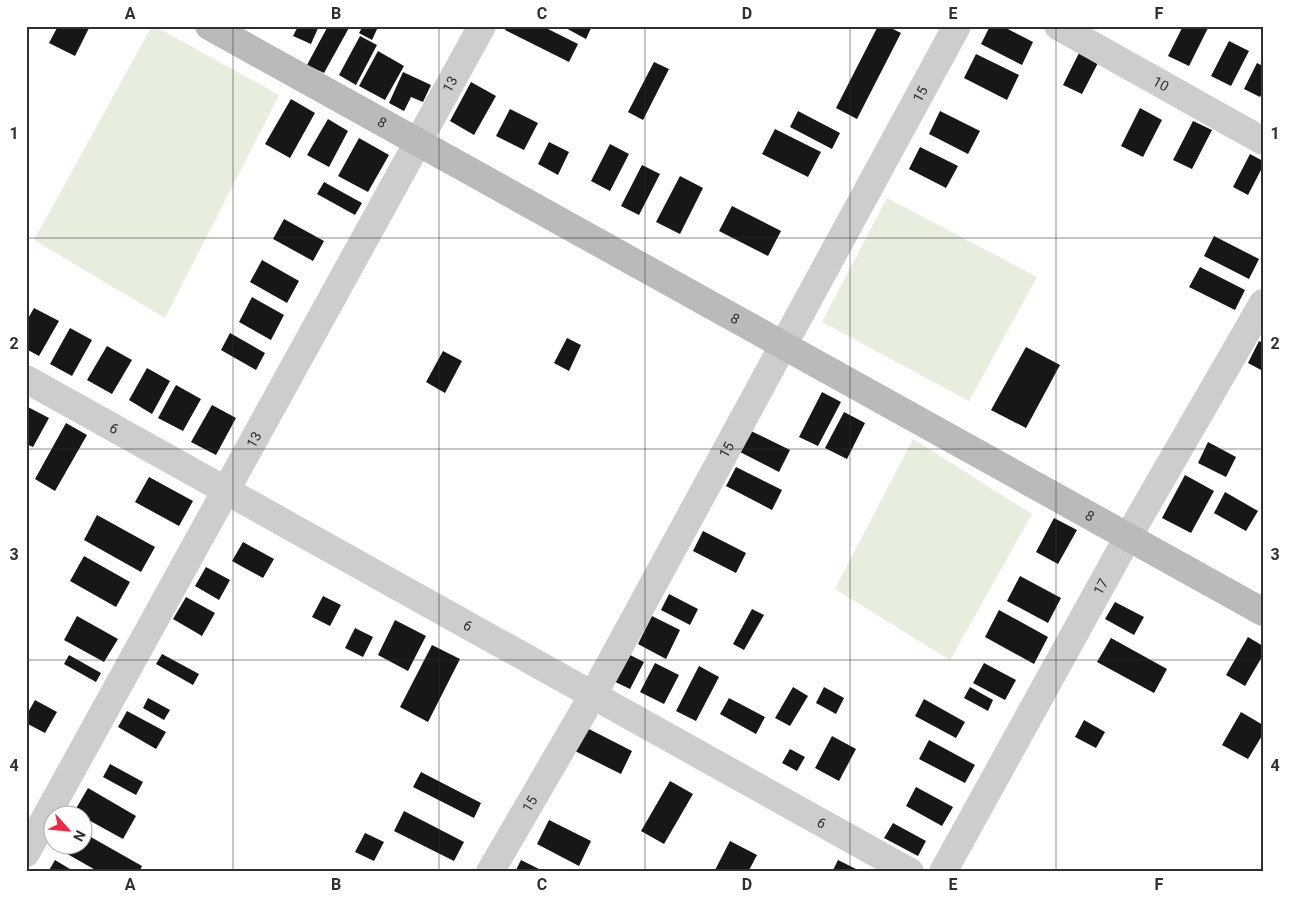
<svg xmlns="http://www.w3.org/2000/svg" width="1289" height="898" font-family="Roboto,sans-serif">
  <style>
    .green { fill: #e8eede }
    .building { fill: #171717 }
    .lines { fill: none; stroke-linecap: round; stroke-linejoin: round }
    .street { stroke: #cdcdcd; stroke-width: 28 }
    .secondary { stroke: #bababa; stroke-width: 28 }
    .grid { fill: none; stroke: #303030; stroke-width: 1; stroke-opacity: 0.55 }
    .labels { text-anchor: middle; dominant-baseline: central; stroke-width: 5; stroke-linejoin: round; paint-order: stroke }
    .street-label { font-size: 14px; fill: #303030; stroke: #fff }
    .neatline { fill: none; stroke: #303030; stroke-width: 2 }
    .grid-label { font-size: 16px; text-anchor: middle; font-weight: bold; fill: #303030 }
  </style>
  <rect width="100%" height="100%" fill="#fff"/>
  <path class="green" d="M152,26H154L279,95L165,318L34,240Z
    M887,198L1037,277L969,401L822,322Z
    M913,439L1032,514L950,660L835,589Z"/>
  <path class="building" d="M58,26H90L75,56L49,43Z
    M298,26H319L311,44L293,36Z
    M328,26H350L324,73L307,65Z
    M363,26L378,27L372,40L359,33Z
    M507,26H542L578,44L569,62L505,30Z
    M562,26H592L586,39Z
    M878,26H887L901,33L857,119L836,108Z
    M990,26H1002L1033,42L1022,65L981,44Z
    M1183,26H1209L1189,66L1168,56Z
    M360,36L377,45L356,85L339,75Z
    M1229,41L1249,51L1231,86L1211,76Z
    M378,51L404,66L385,100L359,86Z
    M1080,51L1099,61L1082,94L1063,85Z
    M976,54L1019,75L1007,100L964,78Z
    M654,62L669,69L643,120L628,112Z
    M1257,63L1263,66V91L1260,97L1244,89Z
    M403,72L431,85L423,102L411,97L404,111L389,103Z
    M471,82L496,96L474,135L450,121Z
    M291,99L315,113L290,158L265,144Z
    M1140,108L1162,120L1143,157L1121,146Z
    M510,109L538,123L524,150L496,136Z
    M798,111L840,133L832,149L790,127Z
    M940,111L980,131L968,154L929,134Z
    M328,119L348,131L329,167L307,155Z
    M1193,121L1212,130L1192,169L1173,160Z
    M775,129L821,152L808,177L762,154Z
    M359,138L389,155L368,192L338,176Z
    M549,142L569,152L558,175L538,164Z
    M610,144L629,154L610,191L591,181Z
    M920,147L958,166L946,188L909,169Z
    M1250,154L1263,161V166L1248,195L1233,187Z
    M642,165L660,174L639,215L621,206Z
    M680,176L703,188L680,234L656,222Z
    M324,182L362,203L355,215L317,194Z
    M732,206L781,231L768,256L719,231Z
    M284,219L324,241L313,261L273,239Z
    M1214,236L1259,259L1249,279L1204,256Z
    M262,260L299,281L287,303L250,282Z
    M1200,267L1245,290L1235,310L1189,287Z
    M252,297L284,315L271,340L239,322Z
    M34,308L59,321L39,356L26,349V322Z
    M70,328L92,340L72,376L50,364Z
    M230,333L265,353L256,370L221,350Z
    M567,338L581,345L569,371L554,363Z
    M1259,341L1263,343V371L1248,363Z
    M107,346L132,360L112,394L87,380Z
    M1026,347L1060,365L1026,428L991,410Z
    M443,351L462,361L445,393L426,382Z
    M147,368L170,381L152,414L129,400Z
    M176,385L201,399L183,431L158,418Z
    M822,392L841,402L818,446L799,437Z
    M212,405L236,418L216,455L191,442Z
    M26,406L49,418L33,447L26,444Z
    M844,412L865,423L847,459L825,448Z
    M66,423L87,435L55,491L35,479Z
    M751,431L790,450L779,472L740,452Z
    M1208,442L1236,457L1226,477L1198,463Z
    M736,467L782,490L772,510L726,486Z
    M1185,475L1214,491L1191,533L1162,518Z
    M149,477L193,501L179,526L135,502Z
    M1225,492L1258,511L1246,531L1214,513Z
    M97,515L155,547L141,572L84,540Z
    M1054,518L1077,530L1058,564L1036,552Z
    M703,531L746,553L736,573L693,551Z
    M243,542L274,559L263,578L232,561Z
    M84,556L130,582L116,607L70,581Z
    M206,567L230,580L219,600L195,586Z
    M1020,576L1061,598L1048,623L1007,601Z
    M669,594L698,609L690,625L661,610Z
    M323,596L341,605L330,626L312,617Z
    M186,597L215,613L202,636L173,619Z
    M1115,602L1144,617L1134,635L1105,619Z
    M752,609L764,615L744,650L733,644Z
    M999,610L1048,637L1034,664L985,637Z
    M77,616L118,639L104,662L64,640Z
    M652,616L680,630L666,659L638,644Z
    M395,620L426,636L408,671L378,655Z
    M355,628L373,637L363,657L345,648Z
    M1248,637L1263,646V655L1245,686L1226,675Z
    M1111,638L1167,669L1154,693L1097,662Z
    M432,645L460,659L428,722L400,707Z
    M624,652L644,662L630,689L609,679Z
    M162,654L199,674L193,685L156,664Z
    M69,655L101,673L96,682L64,664Z
    M655,663L679,675L664,704L640,692Z
    M984,663L1016,680L1005,700L973,683Z
    M699,666L719,677L696,721L676,711Z
    M793,687L808,696L790,726L775,718Z
    M824,687L844,698L836,714L816,703Z
    M970,687L993,700L988,711L964,698Z
    M148,698L170,710L164,720L143,708Z
    M729,698L765,717L756,734L720,714Z
    M924,699L965,722L956,738L915,716Z
    M35,700L57,712L45,733L26,723V716Z
    M127,711L166,732L156,749L118,727Z
    M1241,712L1263,725V734L1248,759L1222,745Z
    M1084,720L1105,732L1096,748L1075,737Z
    M585,727L632,751L621,774L573,750Z
    M832,736L856,749L839,781L815,768Z
    M929,740L975,765L965,783L919,759Z
    M790,749L805,757L797,771L782,763Z
    M110,764L143,782L136,795L103,777Z
    M421,772L481,803L474,818L413,787Z
    M670,781L693,794L664,844L641,831Z
    M916,787L953,807L942,826L906,806Z
    M88,788L136,816L123,839L74,812Z
    M404,811L464,842L454,861L394,831Z
    M549,820L591,841L579,866L537,844Z
    M893,823L926,841L918,856L884,838Z
    M82,832L142,866L139,872H99L55,847L56,846H82Z
    M365,833L384,842L374,861L355,852Z
    M730,841L757,855L748,872H714Z
    M55,860L75,872H48Z
    M521,860L545,872H515Z
    M838,860L856,869L854,872H832Z"/>
  <g class="lines">
    <g class="street">
      <path id="s1" d="M1058,26L1263,141"/>
      <path id="s2" d="M26,379L910,872"/>
      <path id="s3" d="M26,853L482,26"/>
      <path id="s4" d="M490,872L593,695L957,26"/>
      <path id="s5" d="M943,872L1128,537L1263,303"/>
    </g>
    <path class="secondary" id="s6" d="M209,26L1263,612"/>
  </g>
  <path class="grid" d="M233,26V872M439,26V872M645,26V872M850,26V872M1056,26V872M26,238H1263M26,449H1263M26,660H1263"/>
  <g class="labels">
    <g class="street-label">
      <text stroke="none"><textPath href="#s1" startOffset="118">10</textPath></text>
      <text stroke="none"><textPath href="#s3" startOffset="878">13</textPath></text>
      <text stroke="none"><textPath href="#s4" startOffset="889">15</textPath></text>
      <text stroke="none"><textPath href="#s6" startOffset="198">8</textPath></text>
      <text stroke="none"><textPath href="#s6" startOffset="602">8</textPath></text>
      <text stroke="none"><textPath href="#s2" startOffset="101">6</textPath></text>
      <text stroke="none"><textPath href="#s3" startOffset="472">13</textPath></text>
      <text stroke="none"><textPath href="#s4" startOffset="484">15</textPath></text>
      <text stroke="none"><textPath href="#s6" startOffset="1008">8</textPath></text>
      <text stroke="none"><textPath href="#s5" startOffset="326">17</textPath></text>
      <text stroke="none"><textPath href="#s2" startOffset="506">6</textPath></text>
      <text stroke="none"><textPath href="#s4" startOffset="79">15</textPath></text>
      <text stroke="none"><textPath href="#s2" startOffset="911">6</textPath></text>
    </g>
  </g>
  <rect width="1289" height="898" fill="none" stroke="#ffffff" stroke-width="55"/>
  <g transform="translate(68 830) rotate(117)"><circle r="24" fill="#ffffff" stroke="#acacac"/>
  <path d="M0-4L9 19L0 12L-9 19Z" fill="#f42646"/>
  <text y="-8" font-size="14" font-weight="bold" text-anchor="middle" fill="#303030">N</text>
  </g>
  <rect x="28" y="28" width="1234" height="842" class="neatline"/>
  <g class="grid-label">
    <text x="130" y="19">A</text>
    <text x="336" y="19">B</text>
    <text x="542" y="19">C</text>
    <text x="747" y="19">D</text>
    <text x="953" y="19">E</text>
    <text x="1159" y="19">F</text>
    <text x="14" y="139">1</text>
    <text x="1275" y="139">1</text>
    <text x="14" y="349">2</text>
    <text x="1275" y="349">2</text>
    <text x="14" y="560">3</text>
    <text x="1275" y="560">3</text>
    <text x="14" y="771">4</text>
    <text x="1275" y="771">4</text>
    <text x="130" y="890">A</text>
    <text x="336" y="890">B</text>
    <text x="542" y="890">C</text>
    <text x="747" y="890">D</text>
    <text x="953" y="890">E</text>
    <text x="1159" y="890">F</text>
  </g>
</svg>
